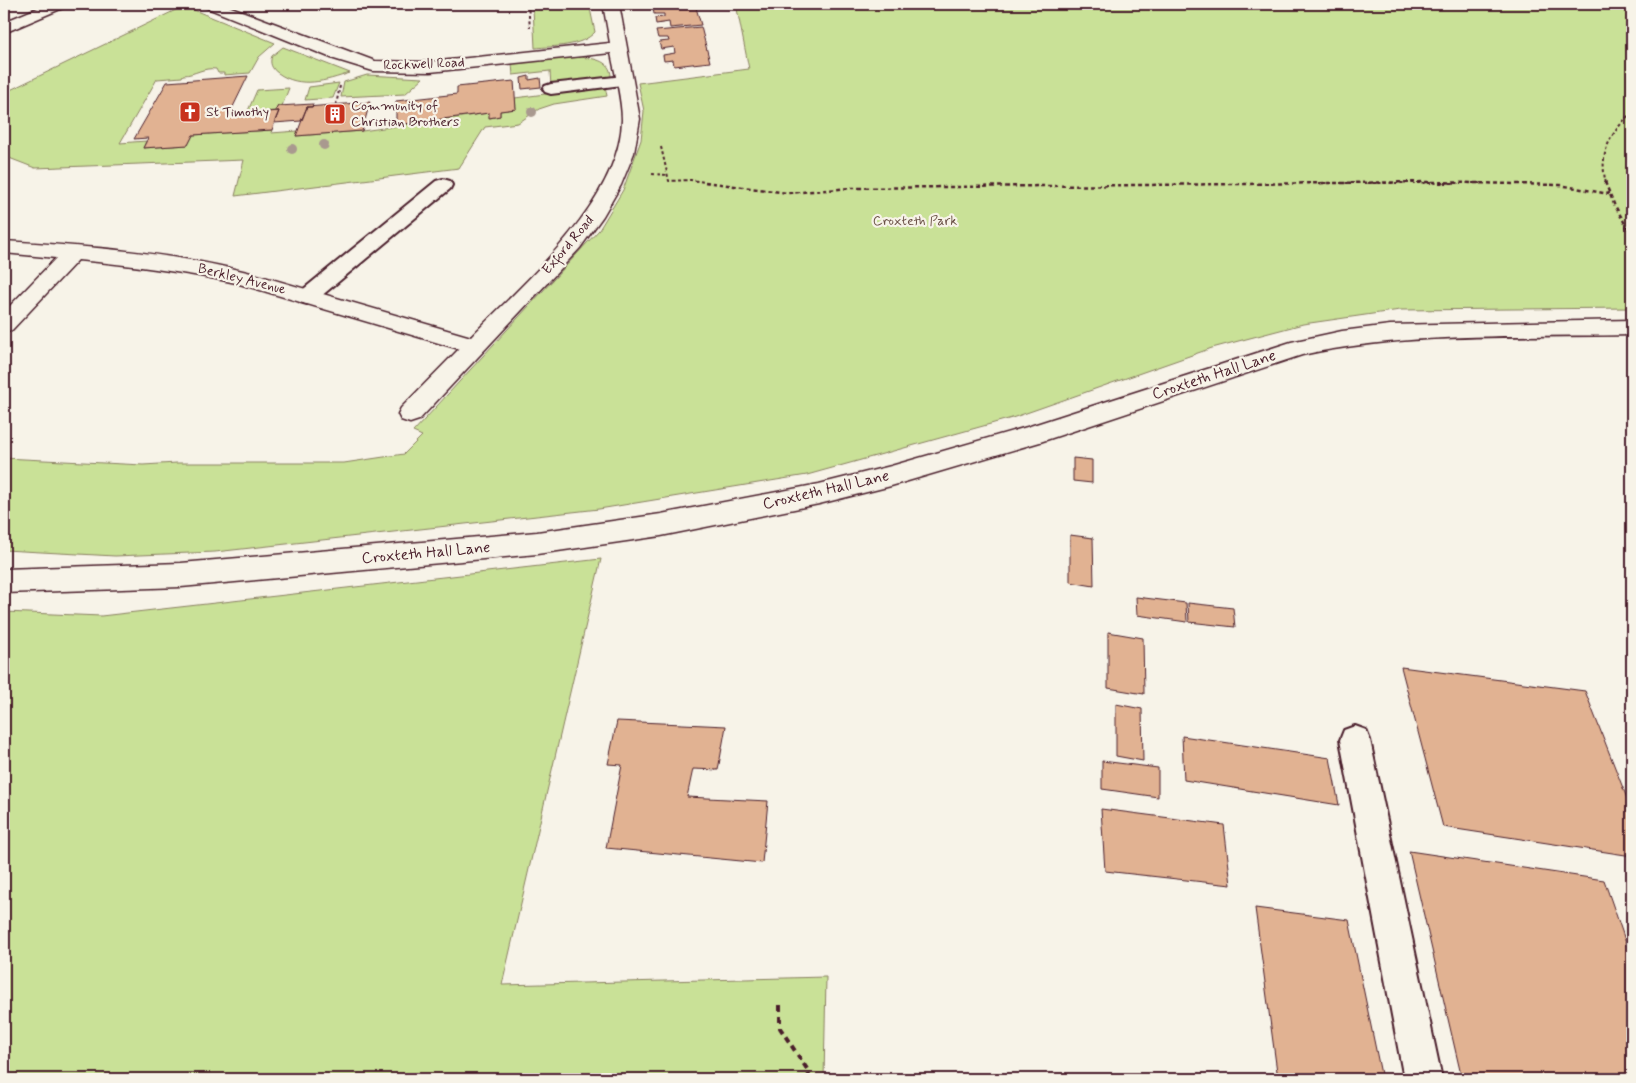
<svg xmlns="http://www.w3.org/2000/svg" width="1636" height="1083" font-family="Mynerve,sans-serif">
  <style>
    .green { fill: #c9e197; stroke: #8a8061 }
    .building { fill: #e1b292; stroke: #4a1f2b }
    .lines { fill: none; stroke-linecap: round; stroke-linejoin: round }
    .service-casing { stroke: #4a1f2b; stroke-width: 4 }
    .minor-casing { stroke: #4a1f2b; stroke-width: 3 }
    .tertiary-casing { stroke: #4a1f2b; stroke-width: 3 }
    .path-far2 { stroke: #4a1f2b; stroke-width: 2; stroke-dasharray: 3 2.5; stroke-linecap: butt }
    .path-far1 { stroke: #4a1f2b; stroke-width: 2.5; stroke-dasharray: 4 3; stroke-linecap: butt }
    .path { stroke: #4a1f2b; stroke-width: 4; stroke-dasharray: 6 5; stroke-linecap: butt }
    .service { fill: #f7f3e8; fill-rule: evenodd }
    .minor { fill: #f7f3e8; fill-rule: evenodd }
    .tertiary { fill: #f7f3e8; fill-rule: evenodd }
    .tree { fill: #a9998f }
    .labels { text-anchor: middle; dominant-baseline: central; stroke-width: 4.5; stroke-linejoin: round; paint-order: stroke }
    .far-street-label { font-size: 14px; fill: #4a1f2b; stroke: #f7f3e8 }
    .far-poi-label { font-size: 14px; fill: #4a1f2b; stroke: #f7f3e8; text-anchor: start }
    .far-park-label { font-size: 14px; fill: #6a5046; stroke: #f7f3e8 }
    .street-label { font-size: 16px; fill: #4a1f2b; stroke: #f7f3e8 }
  </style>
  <rect width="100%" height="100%" fill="#f7f3e8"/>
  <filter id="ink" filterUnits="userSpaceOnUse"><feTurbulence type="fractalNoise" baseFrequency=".02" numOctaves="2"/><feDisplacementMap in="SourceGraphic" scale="10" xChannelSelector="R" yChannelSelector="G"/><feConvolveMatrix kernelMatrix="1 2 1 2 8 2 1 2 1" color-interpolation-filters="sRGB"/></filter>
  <g filter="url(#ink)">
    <path class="green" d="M573,4H589L595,32C581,47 554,46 535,48L533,8Z
      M736,4H1632V308L1400,310L1303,324L1212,348L1012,418L807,475L599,509L215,552L115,556L4,550V458L143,465L177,463H344L404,454L422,436L413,432L599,230L623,190L641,140L644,111L638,83L749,69Z
      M184,6L275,43L259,57L250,73L224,75V73H218L216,69C203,67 195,75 183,75L182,77L157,79L120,143L146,141L143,148L188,145L193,135L272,130L271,133L298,131L296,136L362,131L489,113L490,118L500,116V111L516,109L515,98L605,86L607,96L554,104L539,109L518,123L485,127L459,168L235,196L244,160L35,168L4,156V93Z
      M283,47L350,73C326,81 300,89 278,73C272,69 269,63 272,56Z
      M577,57C591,58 611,59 611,77L551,86L550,71L513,75L512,64Z
      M367,75L423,78L405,94L341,97L344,82Z
      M339,83L333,98L305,100L309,87Z
      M289,88L282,106H278L275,111L247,113L257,90Z
      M601,559L502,985L826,977L824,1079H4V612L101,616Z"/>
    <path class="building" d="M695,4L701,25L670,28L669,22L656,24L655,18L664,17V14H654L653,8Z
      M701,27L710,62L674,66L673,60L664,61L663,55L675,53L674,47L661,49L659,42L669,41L668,38H658L656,31Z
      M248,76L229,115L279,111L272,130L193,135L188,145L143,148L148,138L134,139L167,82Z
      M529,76V80L540,78L541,87L522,89L521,78Z
      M514,81L516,109L500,111V116L489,118V113L396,125V101L457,94V87Z
      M370,102L362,131L296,136L307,107Z
      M313,104L312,107H307L301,121L274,123L279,111H275L278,106Z
      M1073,458L1092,460V483L1073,481Z
      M1070,535L1093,538L1094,586L1070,582Z
      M1136,597L1186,603L1187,622L1137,615Z
      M1188,603L1233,608L1235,627L1189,622Z
      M1108,632L1143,638L1144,694L1108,688Z
      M1401,667L1585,691L1632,811V856L1443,827Z
      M1116,704L1142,709L1143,761L1116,756Z
      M617,721L726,726L718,770L693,769L687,797L768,801L762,863L606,848L622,765L608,764Z
      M1182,736L1330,758L1339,805L1184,780Z
      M1102,761L1158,768V797L1102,789Z
      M1101,809L1224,825L1231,885L1105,871Z
      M1409,851L1604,880L1632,960V1079H1462Z
      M1255,908L1349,920L1382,1079H1278Z"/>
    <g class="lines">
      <g class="service-casing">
        <path id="service" d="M624,76L630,78L632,81L630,84L551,94L545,92L543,89L545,86L551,84Z
          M443,179L450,181L452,185L450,189L314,302L307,304L300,302L297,297L300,292L436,181Z
          M1355,726L1366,730L1370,740L1442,1079H1404L1340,740L1344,730Z"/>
      </g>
      <g class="minor-casing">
        <path id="minor" d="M47,4H68L65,7L4,33V22Z
          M202,4H223L375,61L430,62L610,43L603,4H619L640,119L634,153L621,185L603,216L580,248L419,420L410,423L401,420L398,414L401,408L459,349L236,283C184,272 131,265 78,260L12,330L4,332V312L56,258L4,253V241C84,246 168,252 247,272L471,337C524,282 620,202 622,120C622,100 615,73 611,53L430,72L373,71L334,59L205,7Z"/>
      </g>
      <g class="tertiary-casing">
        <path id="tertiary" d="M1632,320V335C1523,337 1410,332 1302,355L1040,442L891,486L819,504L661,536L537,554L181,587L4,593V569L181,563L537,532L661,514L819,484L891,466L1027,427L1291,342L1342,331L1390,325Z"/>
      </g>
      <path class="path-far2" d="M528,4L530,28
        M528,6L549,4
        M336,105L340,86
        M661,147L669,181L691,180L711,183
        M652,174L668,175
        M1318,183H1482
        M1606,183C1598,153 1611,133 1632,112"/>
      <path class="path-far1" d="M705,182L788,193L852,188L1432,182L1560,185L1609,194
        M1605,182L1614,204L1632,236"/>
      <path class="path" d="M780,1005V1028L807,1069L810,1079"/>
      <use href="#service" class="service"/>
      <use href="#minor" class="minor"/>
      <use href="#tertiary" class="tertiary"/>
    </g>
    <g class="tree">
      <circle cx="532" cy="112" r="5"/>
      <circle cx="324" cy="145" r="5"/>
      <circle cx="292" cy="149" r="5"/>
    </g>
  </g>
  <defs>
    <g id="church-square" transform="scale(1.125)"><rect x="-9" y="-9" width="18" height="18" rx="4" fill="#c8321e" stroke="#f7f3e8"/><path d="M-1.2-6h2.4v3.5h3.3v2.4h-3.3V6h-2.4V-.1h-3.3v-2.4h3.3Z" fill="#fff"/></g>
    <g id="building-square" transform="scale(1.125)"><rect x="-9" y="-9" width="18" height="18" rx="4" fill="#c8321e" stroke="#f7f3e8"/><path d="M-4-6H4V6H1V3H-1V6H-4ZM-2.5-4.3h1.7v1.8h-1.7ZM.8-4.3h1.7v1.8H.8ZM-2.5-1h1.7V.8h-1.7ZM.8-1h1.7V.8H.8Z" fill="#fff"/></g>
  </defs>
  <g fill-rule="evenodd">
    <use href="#church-square" x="190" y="112"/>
    <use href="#building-square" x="335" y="114"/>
  </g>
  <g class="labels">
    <g class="far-street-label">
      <text transform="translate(424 64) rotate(-2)">Rockwell Road</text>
      <text transform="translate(568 245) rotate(-50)">Exford Road</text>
      <text transform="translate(242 279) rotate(14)">Berkley Avenue</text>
    </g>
    <g class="far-poi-label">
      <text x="351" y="106">Community of<tspan x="351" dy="16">Christian Brothers</tspan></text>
      <text x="206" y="112">St Timothy</text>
    </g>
    <g class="far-park-label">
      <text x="915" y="221">Croxteth Park</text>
    </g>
    <g class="street-label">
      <text transform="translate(1214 375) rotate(-18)">Croxteth Hall Lane</text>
      <text transform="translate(826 490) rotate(-13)">Croxteth Hall Lane</text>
      <text transform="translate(426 553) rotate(-5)">Croxteth Hall Lane</text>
    </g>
  </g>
  <rect width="1636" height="1083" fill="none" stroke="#f7f3e8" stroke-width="20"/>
  <rect x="10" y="10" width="1616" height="1063" fill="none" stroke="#4a1f2b" stroke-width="2" filter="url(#ink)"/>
</svg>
